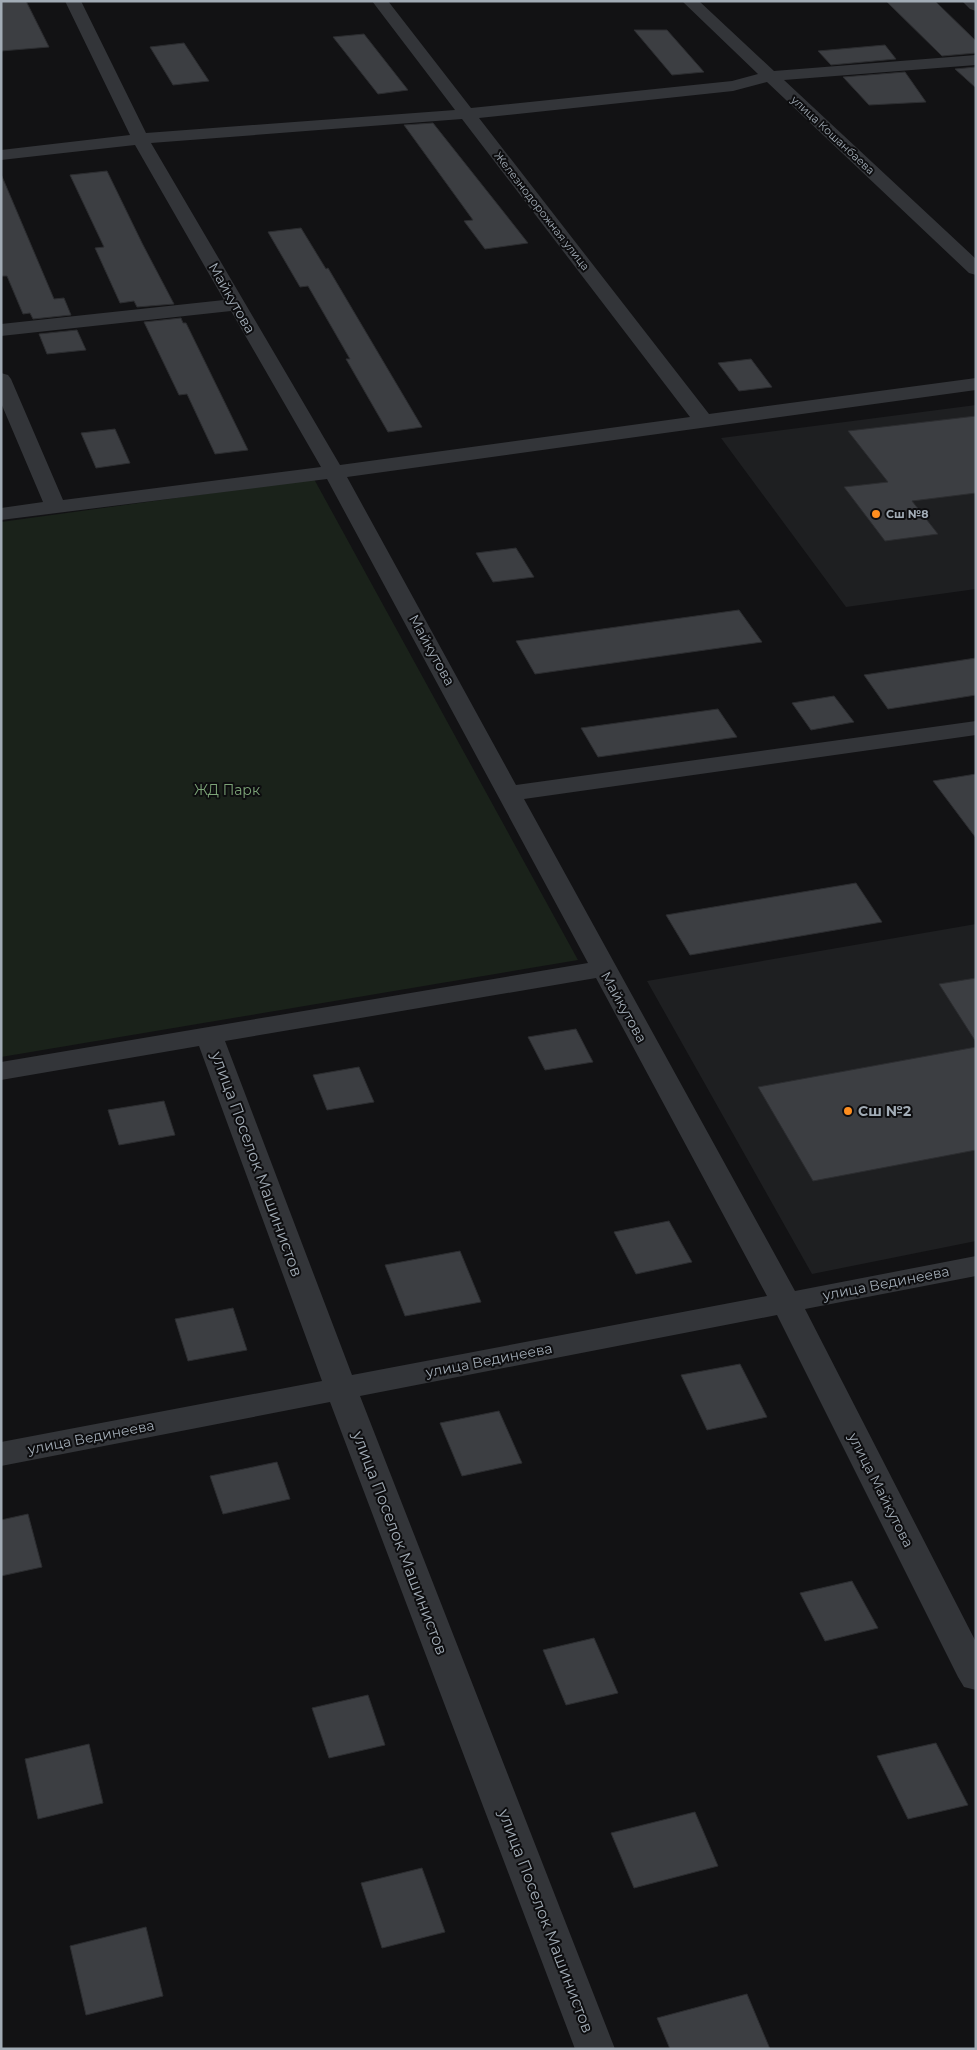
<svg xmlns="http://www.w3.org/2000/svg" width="977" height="2050" font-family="Montserrat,sans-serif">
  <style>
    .built { fill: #1e1f21 }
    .green { fill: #1a221a }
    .building { fill: #3c3e42; stroke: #2c2d30 }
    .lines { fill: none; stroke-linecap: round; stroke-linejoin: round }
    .street { fill: #333539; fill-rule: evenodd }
    .poi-dot { fill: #ff8e1f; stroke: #0d0d0f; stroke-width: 2 }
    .labels { text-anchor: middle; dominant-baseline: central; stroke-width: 4; stroke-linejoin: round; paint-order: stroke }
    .far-street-label { font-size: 11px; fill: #a2acb6; stroke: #0d0d0f }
    .far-poi-label { font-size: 11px; font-weight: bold; fill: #a2acb6; stroke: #0d0d0f; text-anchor: start }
    .street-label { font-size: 14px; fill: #a2acb6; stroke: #0d0d0f }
    .park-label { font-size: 14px; fill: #7ca377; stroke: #0d0d0f }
    .poi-label { font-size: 14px; font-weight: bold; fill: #a2acb6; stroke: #0d0d0f; text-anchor: start }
    .near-street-label { font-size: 16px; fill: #a2acb6; stroke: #0d0d0f }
  </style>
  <rect width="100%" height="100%" fill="#121214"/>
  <path class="built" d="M976,405V589L846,607L721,438Z
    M976,924V1241L812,1274L647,981Z"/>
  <path class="green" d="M314,479L578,960L1,1057V522Z"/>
  <path class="building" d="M1,1H26L49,47L1,51Z
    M886,1H935L976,41V53L942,56Z
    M634,30H667L704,72L672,75Z
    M364,34L408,90L378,94L333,37Z
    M184,43L209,81L173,85L150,47Z
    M885,45L896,59L831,65L818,51Z
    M976,67V88L955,69Z
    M905,72L926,102L869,105L843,77Z
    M433,123L506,215L528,243L485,249L464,221L473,220L404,125Z
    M107,171L142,243L174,304L137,307L134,301L120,303L95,248L104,247L70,175Z
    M1,174L54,299L64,298L71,315L33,319L30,313L23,314L7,276H1Z
    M301,228L326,269L328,268L422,427L388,432L346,359H350L308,286L300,287L268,232Z
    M181,318L183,323H186L248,450L215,454L187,394L179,395L144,322Z
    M77,330L86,350L47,354L39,334Z
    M751,359L772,387L739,391L718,363Z
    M976,416V493L912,501L938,534L885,541L844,487L888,482L848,431Z
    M115,429L130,463L96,468L81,433Z
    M516,548L534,577L493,582L476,553Z
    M739,610L762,642L535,674L516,641Z
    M976,658V695L888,709L864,675Z
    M834,696L854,722L811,730L792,703Z
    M718,709L737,737L598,757L581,728Z
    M976,774V838L933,781Z
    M856,883L882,922L690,955L666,915Z
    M976,978V1042L939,984Z
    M576,1029L593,1062L545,1070L528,1037Z
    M976,1047V1150L813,1181L758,1087Z
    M359,1067L374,1102L327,1110L313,1075Z
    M164,1101L175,1135L119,1145L108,1110Z
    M669,1221L692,1262L636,1274L614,1232Z
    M460,1251L481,1302L405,1316L385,1265Z
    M233,1308L247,1350L188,1361L175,1319Z
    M740,1364L767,1417L707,1430L681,1375Z
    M499,1411L522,1463L462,1476L440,1423Z
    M277,1462L290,1499L223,1514L210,1476Z
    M28,1514L42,1567L1,1576V1520Z
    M852,1581L878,1628L825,1641L800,1593Z
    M594,1638L618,1693L566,1705L543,1650Z
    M368,1695L385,1745L329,1758L312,1708Z
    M936,1743L968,1805L908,1819L877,1756Z
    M89,1744L103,1803L38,1819L25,1759Z
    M695,1812L718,1866L634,1888L611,1833Z
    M422,1868L445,1932L382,1948L361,1883Z
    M146,1927L163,1996L86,2015L70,1946Z
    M747,1994L770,2049H670L657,2018Z"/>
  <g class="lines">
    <path class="street" d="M65,1H81L146,133L455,110L372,1H388L471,108L732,81L758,74L682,1H699L774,71L976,55V65L784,80L976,259V275L969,273L767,82L733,91L479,118L709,414L976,378V390L347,477L516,785L976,721V735L524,799L795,1291L976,1256V1276L805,1309L976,1642V1690L964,1687L958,1677L777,1315L360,1396L615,2049H575L330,1402L1,1466V1442L322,1381L199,1046L1,1080V1062L588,963L327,479L1,520V508L43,502L1,403V373L8,375L11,379L63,500L321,467L231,311L1,336V324L224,300L135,145L1,160V150L130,135ZM462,119L690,417L340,465L151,143ZM596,978L767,1296L352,1375L225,1041Z
      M962,1H976V11L970,9Z"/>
  </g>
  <g class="poi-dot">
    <circle cx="876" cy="514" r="5"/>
    <circle cx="848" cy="1111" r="5"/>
  </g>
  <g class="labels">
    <g class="far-street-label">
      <text transform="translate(833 135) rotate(43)">улица Кошанбаева</text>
      <text transform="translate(542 211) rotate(52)">Железнодорожная улица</text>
    </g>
    <g class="far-poi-label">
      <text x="886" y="514">Сш №8</text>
    </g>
    <g class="street-label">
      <text transform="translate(232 298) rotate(60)">Майкутова</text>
      <text transform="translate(432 650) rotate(61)">Майкутова</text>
      <text transform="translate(624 1007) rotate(61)">Майкутова</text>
      <text transform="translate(886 1283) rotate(-11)">улица Вединеева</text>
      <text transform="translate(489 1360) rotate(-11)">улица Вединеева</text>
      <text transform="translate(91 1437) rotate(-11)">улица Вединеева</text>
      <text transform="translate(881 1490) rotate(63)">улица Майкутова</text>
    </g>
    <g class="park-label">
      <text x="227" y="790">ЖД Парк</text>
    </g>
    <g class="poi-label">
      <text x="858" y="1111">Сш №2</text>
    </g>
    <g class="near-street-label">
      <text transform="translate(257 1164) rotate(70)">улица Поселок Машинистов</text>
      <text transform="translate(400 1543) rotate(69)">улица Поселок Машинистов</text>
      <text transform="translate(546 1921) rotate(69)">улица Поселок Машинистов</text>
    </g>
  </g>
  <rect width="977" height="2050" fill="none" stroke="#a2acb6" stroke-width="5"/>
</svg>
